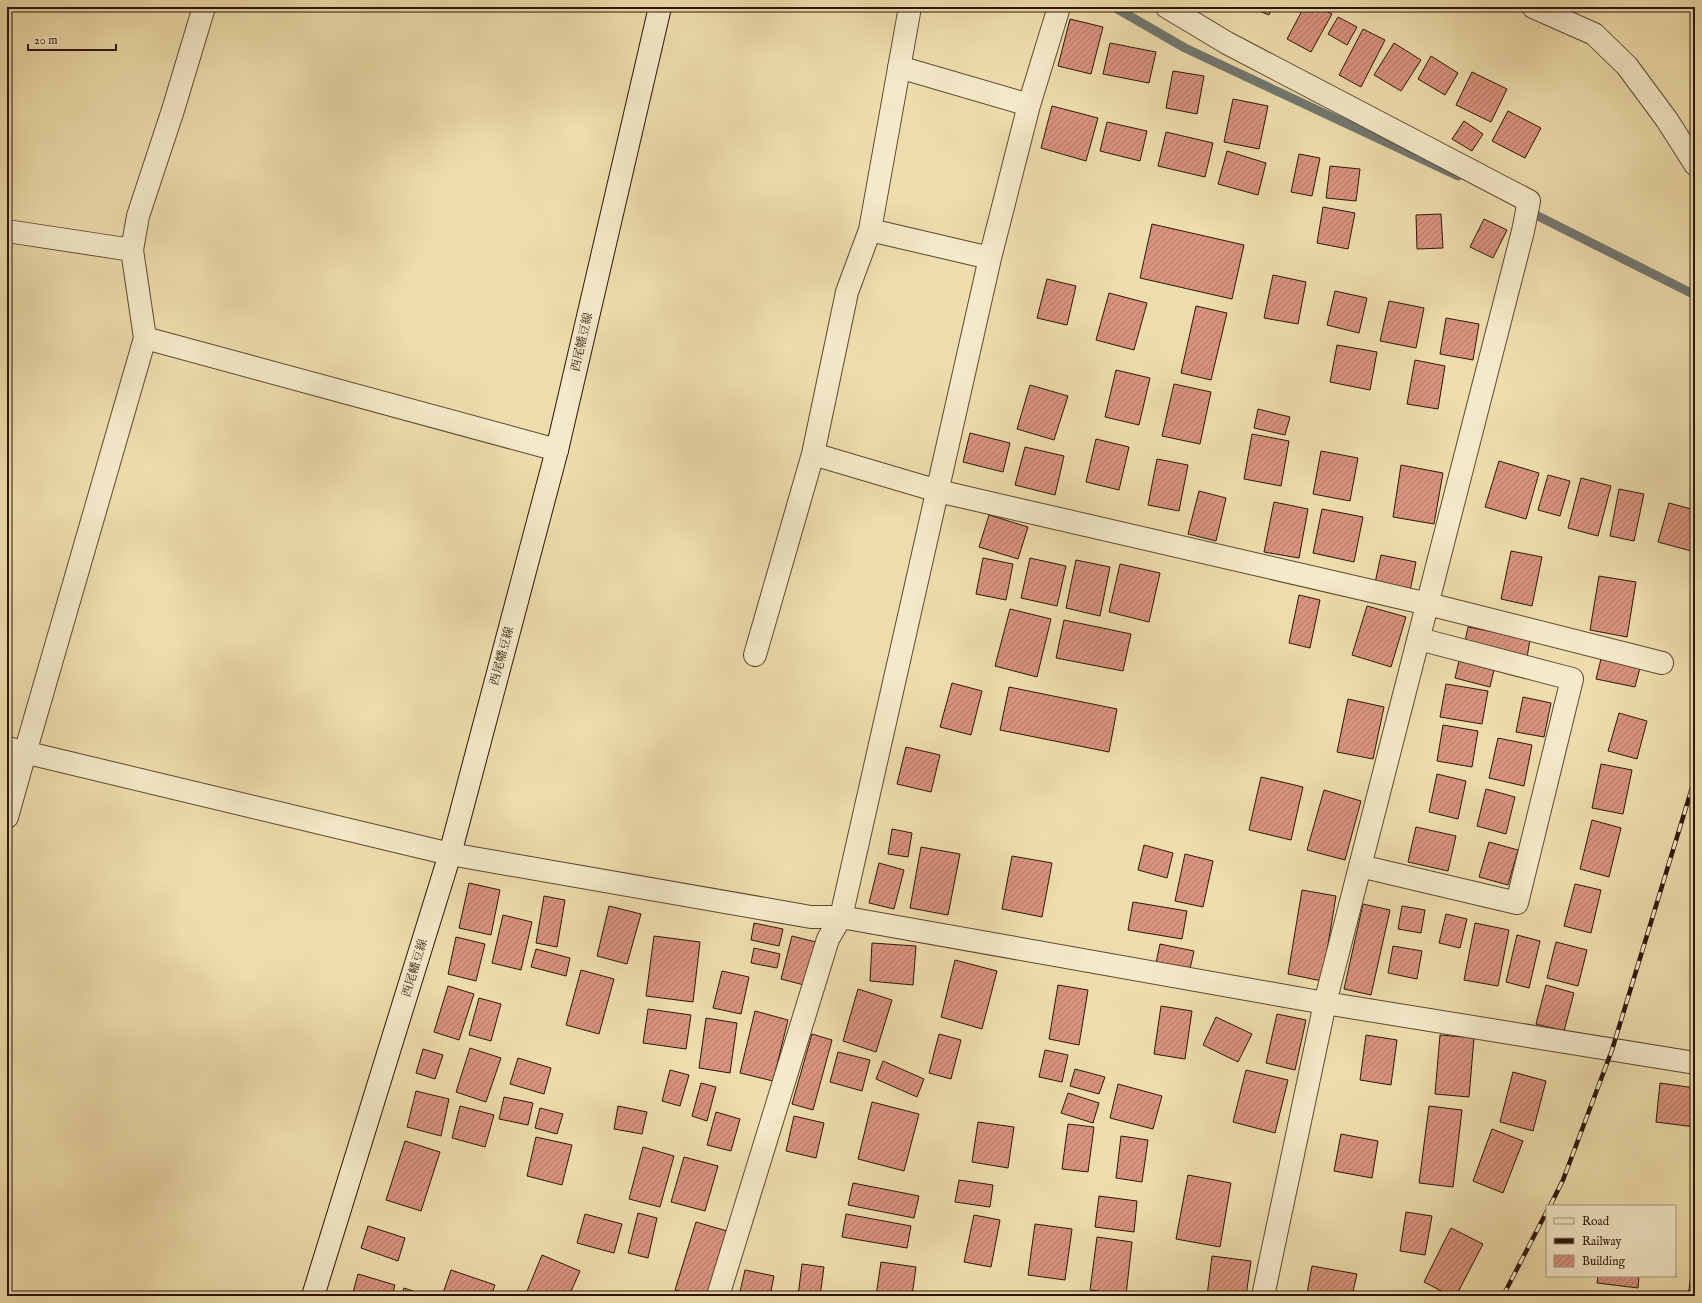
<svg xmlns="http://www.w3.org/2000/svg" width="1702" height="1303" font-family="'IM FELL English','Noto Serif JP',serif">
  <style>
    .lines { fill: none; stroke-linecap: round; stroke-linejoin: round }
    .stream { stroke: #727871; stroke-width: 9 }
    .building { fill: url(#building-hatch); stroke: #2c170a }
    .minor-casing { stroke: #5c4832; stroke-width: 24 }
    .tertiary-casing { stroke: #5c4832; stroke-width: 24 }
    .secondary-casing { stroke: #2c170a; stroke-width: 24 }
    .minor { stroke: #f4e9c9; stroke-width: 22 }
    .tertiary { stroke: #f4e9c9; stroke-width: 22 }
    .secondary { stroke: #f4e9c9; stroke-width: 22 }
    .rail-casing { stroke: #2c170a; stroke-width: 4.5 }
    .rail { stroke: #f4e9c9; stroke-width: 3; stroke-dasharray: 9; stroke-linecap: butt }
    .labels { text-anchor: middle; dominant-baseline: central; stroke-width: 3; stroke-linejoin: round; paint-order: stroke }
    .street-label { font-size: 12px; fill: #2c170a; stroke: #f4e9c9 }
  </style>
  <defs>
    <pattern id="building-hatch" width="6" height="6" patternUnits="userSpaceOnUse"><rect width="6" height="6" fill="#d9937e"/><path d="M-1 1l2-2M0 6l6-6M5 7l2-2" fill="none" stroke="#b07765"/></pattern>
  </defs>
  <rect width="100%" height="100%" fill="#eeddac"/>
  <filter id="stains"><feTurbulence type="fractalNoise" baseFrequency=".005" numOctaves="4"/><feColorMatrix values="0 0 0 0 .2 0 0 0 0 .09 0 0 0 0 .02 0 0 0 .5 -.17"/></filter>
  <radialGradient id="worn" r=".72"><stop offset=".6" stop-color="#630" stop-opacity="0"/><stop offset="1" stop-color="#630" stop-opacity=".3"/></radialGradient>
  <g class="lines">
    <path class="stream" d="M1114,7L1185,48L1458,176
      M1526,210L1695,295"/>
  </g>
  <path class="building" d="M1250,7H1272L1269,15Z
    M1304,7H1318L1332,14L1311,52L1287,39Z
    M1338,17L1357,27L1347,45L1328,34Z
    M1070,19L1103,27L1091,74L1058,66Z
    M1363,29L1385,40L1361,87L1339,75Z
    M1110,43L1156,52L1149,83L1103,74Z
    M1394,43L1421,60L1401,91L1374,75Z
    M1431,56L1458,73L1445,95L1418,79Z
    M1173,71L1204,76L1197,114L1166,108Z
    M1472,72L1507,89L1491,122L1456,105Z
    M1233,99L1268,106L1259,149L1224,142Z
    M1052,106L1098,118L1086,161L1041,148Z
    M1508,111L1541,128L1525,158L1492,141Z
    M1464,121L1483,134L1472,151L1452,139Z
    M1107,122L1147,131L1140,161L1100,151Z
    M1166,132L1213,143L1205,177L1158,166Z
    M1227,151L1266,163L1258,195L1218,184Z
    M1299,154L1320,158L1312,196L1291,192Z
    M1330,166L1360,169L1356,201L1326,198Z
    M1323,207L1355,213L1348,249L1317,243Z
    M1441,214L1443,248L1417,249L1416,215Z
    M1484,219L1507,230L1493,258L1470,247Z
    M1152,224L1244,245L1232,299L1140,278Z
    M1273,275L1306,282L1298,324L1264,318Z
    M1047,279L1076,286L1067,325L1037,318Z
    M1335,291L1367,298L1359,333L1327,325Z
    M1109,293L1147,303L1134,350L1096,340Z
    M1389,301L1424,308L1416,348L1380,341Z
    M1196,306L1227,313L1211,380L1181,373Z
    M1446,318L1479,324L1473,360L1440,354Z
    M1337,345L1377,352L1370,390L1330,382Z
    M1415,360L1445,366L1438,409L1407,404Z
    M1116,370L1150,378L1139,425L1105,417Z
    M1174,384L1211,392L1200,444L1162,436Z
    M1030,385L1068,396L1054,440L1017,429Z
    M1258,409L1290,417L1285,435L1254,428Z
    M970,433L1010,443L1003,472L963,462Z
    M1252,434L1289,441L1281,486L1244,479Z
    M1096,439L1129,447L1119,490L1086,482Z
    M1025,447L1064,456L1055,495L1015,485Z
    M1321,451L1358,458L1350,501L1313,494Z
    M1157,459L1188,465L1179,511L1148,505Z
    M1499,461L1539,473L1526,519L1485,507Z
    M1401,465L1443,473L1434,524L1393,517Z
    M1548,475L1570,481L1560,516L1538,510Z
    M1581,478L1611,486L1598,536L1568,528Z
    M1619,489L1644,494L1634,541L1610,536Z
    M1199,491L1226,498L1216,541L1188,534Z
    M1274,502L1308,509L1299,558L1264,552Z
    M1669,503L1695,510V552L1658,542Z
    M1322,509L1363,517L1354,562L1313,553Z
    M989,515L1028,527L1018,559L979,547Z
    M1511,551L1542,557L1532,606L1501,599Z
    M1381,555L1416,562L1410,591L1375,583Z
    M983,558L1013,564L1006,600L976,594Z
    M1030,558L1066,566L1057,606L1021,598Z
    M1076,560L1110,567L1100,616L1066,608Z
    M1120,564L1160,573L1149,622L1109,612Z
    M1599,576L1636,582L1627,637L1590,630Z
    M1299,595L1320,600L1310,648L1289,643Z
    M1367,606L1406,617L1391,667L1352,655Z
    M1010,609L1051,619L1037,677L995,666Z
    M1064,620L1131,634L1123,671L1056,658Z
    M1468,627L1530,639L1527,658L1464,646Z
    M1602,655L1641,664L1635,687L1596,679Z
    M1459,661L1494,670L1490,687L1455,678Z
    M952,683L982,691L971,735L940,727Z
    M1446,684L1488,691L1482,724L1440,717Z
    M1009,687L1117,709L1109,752L1000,730Z
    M1523,697L1551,703L1544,737L1516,732Z
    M1348,699L1384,707L1373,759L1337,752Z
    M1619,713L1647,721L1637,759L1608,751Z
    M1443,725L1478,731L1472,767L1437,761Z
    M1498,738L1532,745L1524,786L1489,778Z
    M906,747L940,755L931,792L897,784Z
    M1601,764L1632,770L1623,814L1592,808Z
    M1437,774L1466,781L1458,819L1429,812Z
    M1261,777L1303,787L1291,840L1249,830Z
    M1486,789L1515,797L1506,834L1477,826Z
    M1324,790L1361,801L1345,860L1307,850Z
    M1592,820L1621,828L1609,877L1580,869Z
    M1416,827L1456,836L1448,871L1408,862Z
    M892,829L912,833L908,857L888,854Z
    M1489,842L1518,850L1508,885L1479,877Z
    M1144,845L1173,853L1167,878L1138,870Z
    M921,847L960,854L948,915L910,908Z
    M1185,854L1213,861L1203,907L1175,901Z
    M1012,856L1052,863L1042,917L1002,909Z
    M879,863L904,870L894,909L869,903Z
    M469,883L500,890L491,935L459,928Z
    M1575,884L1601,890L1591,933L1564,926Z
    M1302,890L1336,896L1322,981L1288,974Z
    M544,896L565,900L557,947L536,943Z
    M1133,902L1187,911L1182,939L1128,930Z
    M1363,904L1390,910L1371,995L1344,989Z
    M609,906L641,914L627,964L597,956Z
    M1402,906L1425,910L1421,933L1398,929Z
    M1446,914L1467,919L1460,948L1439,943Z
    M503,915L532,922L521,970L492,963Z
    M754,923L783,929L779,946L751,940Z
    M1475,923L1509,930L1498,986L1464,980Z
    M1517,935L1540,941L1529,988L1506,982Z
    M654,936L700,942L693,1002L646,996Z
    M792,936L816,942L804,985L781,979Z
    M456,937L485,944L476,981L448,974Z
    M1556,942L1587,950L1578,986L1547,978Z
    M872,943L916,946L913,985L870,981Z
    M1160,944L1194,951L1190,969L1156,963Z
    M1393,946L1422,951L1417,979L1388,973Z
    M754,948L780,954L777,968L751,963Z
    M536,949L570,958L566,976L531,967Z
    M955,960L997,971L982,1029L941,1017Z
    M581,970L614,979L599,1034L566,1025Z
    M722,971L749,977L741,1014L713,1008Z
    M1058,985L1088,990L1079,1045L1049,1039Z
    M1546,985L1574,993L1564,1031L1536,1024Z
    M448,986L474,994L459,1040L434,1032Z
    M858,989L892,1000L876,1052L843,1041Z
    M479,998L501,1004L491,1041L469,1035Z
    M1161,1006L1192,1011L1185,1059L1154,1054Z
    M648,1009L691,1015L686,1049L643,1043Z
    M755,1011L788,1020L773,1081L740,1073Z
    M1277,1014L1306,1020L1295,1070L1266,1063Z
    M1216,1017L1252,1034L1238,1062L1203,1045Z
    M706,1018L737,1023L730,1073L699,1068Z
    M812,1034L832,1040L813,1110L792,1104Z
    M939,1034L961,1040L951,1079L929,1073Z
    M1366,1035L1397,1040L1391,1085L1360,1080Z
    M1440,1035L1474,1038L1469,1097L1435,1094Z
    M470,1048L501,1058L486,1102L456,1092Z
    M423,1049L443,1055L435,1079L416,1073Z
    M1045,1050L1068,1055L1062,1082L1039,1077Z
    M838,1052L870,1060L862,1091L830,1082Z
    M518,1058L551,1068L544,1094L510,1084Z
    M883,1061L924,1079L917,1097L876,1079Z
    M1075,1069L1105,1077L1099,1094L1070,1086Z
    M670,1070L689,1075L680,1106L662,1101Z
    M1246,1070L1288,1080L1275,1133L1233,1122Z
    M1513,1072L1546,1081L1533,1131L1500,1122Z
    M701,1083L716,1087L707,1121L692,1116Z
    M1660,1083L1695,1088V1127L1656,1122Z
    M1118,1084L1162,1096L1153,1129L1110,1118Z
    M416,1091L449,1099L441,1136L407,1127Z
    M1068,1093L1099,1103L1093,1123L1061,1113Z
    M504,1097L533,1103L528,1125L499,1119Z
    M872,1102L919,1114L904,1171L858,1159Z
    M460,1106L494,1115L485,1147L452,1138Z
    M618,1106L647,1112L642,1134L614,1129Z
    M1429,1106L1462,1110L1453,1187L1419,1183Z
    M540,1108L563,1114L557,1134L535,1128Z
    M716,1112L740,1119L731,1151L707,1145Z
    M794,1116L824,1123L816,1158L786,1151Z
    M978,1122L1014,1127L1008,1168L972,1162Z
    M1068,1124L1094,1127L1088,1172L1062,1169Z
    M1492,1129L1523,1141L1503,1193L1473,1181Z
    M1341,1134L1378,1141L1372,1178L1334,1171Z
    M1121,1136L1148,1140L1142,1182L1116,1178Z
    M536,1137L572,1145L562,1185L527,1176Z
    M405,1141L440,1152L421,1211L386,1200Z
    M643,1147L674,1156L660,1207L629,1199Z
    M684,1157L718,1166L705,1211L671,1202Z
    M1188,1175L1231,1183L1220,1247L1176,1239Z
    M959,1180L993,1185L990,1207L955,1202Z
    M853,1183L919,1196L914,1218L848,1205Z
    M1099,1196L1137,1201L1134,1232L1095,1227Z
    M1406,1212L1432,1216L1425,1255L1400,1251Z
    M638,1213L657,1218L648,1258L628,1253Z
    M585,1214L622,1224L614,1253L577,1243Z
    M846,1214L911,1226L907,1248L842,1237Z
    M974,1215L1000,1220L991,1267L964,1262Z
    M696,1222L727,1231L707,1296H697L675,1290Z
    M1035,1224L1072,1229L1065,1280L1028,1275Z
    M368,1226L405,1238L398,1261L361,1248Z
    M1451,1228L1483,1244L1456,1296H1451L1424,1282Z
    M1097,1237L1132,1242L1126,1295L1090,1290Z
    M1695,1250V1296H1688Z
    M542,1255L580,1271L569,1296H525Z
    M1212,1256L1251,1261L1246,1296H1207Z
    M881,1262L916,1267L912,1296H876Z
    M802,1264L824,1267L820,1296H798Z
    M1312,1266L1357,1274L1352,1296H1321L1307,1293Z
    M451,1270L495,1285L491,1296H442Z
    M745,1270L774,1276L770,1296H739Z
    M358,1274L395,1285L392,1296H352Z
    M1598,1276H1639L1638,1288L1597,1283Z
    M404,1288L427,1296H402Z"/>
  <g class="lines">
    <g class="minor-casing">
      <path id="minor" d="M1167,7L1227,43L1529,201L1523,231L1325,1003L1263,1296
        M1533,7L1594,34L1627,66L1667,120L1695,164
        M899,67L1029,105
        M870,230L990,258
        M7,231L132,250
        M145,338L557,450
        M813,454L938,491L1428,604L1662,663
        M755,655L813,454L847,292L870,230L910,7
        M7,748L450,854L811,917H841L1325,1003L1695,1063
        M25,753L145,338L132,250L138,216L173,110L204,7
        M1360,866L1517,903L1572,679L1419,639
        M718,1296L828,939L841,917L990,258L1029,105L1059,7"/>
    </g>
    <g class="tertiary-casing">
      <path id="tertiary" d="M7,817L25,753"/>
    </g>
    <g class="secondary-casing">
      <path id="secondary" d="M313,1296L450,854L557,450L660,7"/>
    </g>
    <use href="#minor" class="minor"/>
    <use href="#tertiary" class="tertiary"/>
    <use href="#secondary" class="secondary"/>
    <g class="rail-casing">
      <path id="rail" d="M1550,1206L1563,1180L1612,1050L1695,778
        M1503,1296L1547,1211"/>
    </g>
    <use href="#rail" class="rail"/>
  </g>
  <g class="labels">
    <g class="street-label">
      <text transform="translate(582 342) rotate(-77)">西尾幡豆線</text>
      <text transform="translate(502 656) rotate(-75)">西尾幡豆線</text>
      <text transform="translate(415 968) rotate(-73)">西尾幡豆線</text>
    </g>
  </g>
  <rect width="1702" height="1303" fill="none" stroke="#eeddac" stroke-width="24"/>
  <rect x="8" y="8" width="1686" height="1287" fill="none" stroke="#2c170a" stroke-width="2"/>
  <rect x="12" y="12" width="1678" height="1279" fill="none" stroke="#2c170a"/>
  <rect x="1546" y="1205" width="130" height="72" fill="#f4e9c9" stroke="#a4957d"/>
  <rect x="1554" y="1218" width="20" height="6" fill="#f4e9c9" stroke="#a4957d"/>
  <text x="1582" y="1225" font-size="12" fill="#2c170a">Road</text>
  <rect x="1554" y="1238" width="20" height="6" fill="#2c170a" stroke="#a4957d"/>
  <text x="1582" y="1245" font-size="12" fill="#2c170a">Railway</text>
  <rect x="1554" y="1255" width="20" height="12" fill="url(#building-hatch)" stroke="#a4957d"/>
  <text x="1582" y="1265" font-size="12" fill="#2c170a">Building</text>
  <path d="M28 44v6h88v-6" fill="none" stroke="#2c170a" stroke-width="2"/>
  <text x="34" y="44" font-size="12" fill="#2c170a" stroke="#f4e9c9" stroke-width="3" paint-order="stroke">20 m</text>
  <rect width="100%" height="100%" filter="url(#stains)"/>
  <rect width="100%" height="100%" fill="url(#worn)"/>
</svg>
